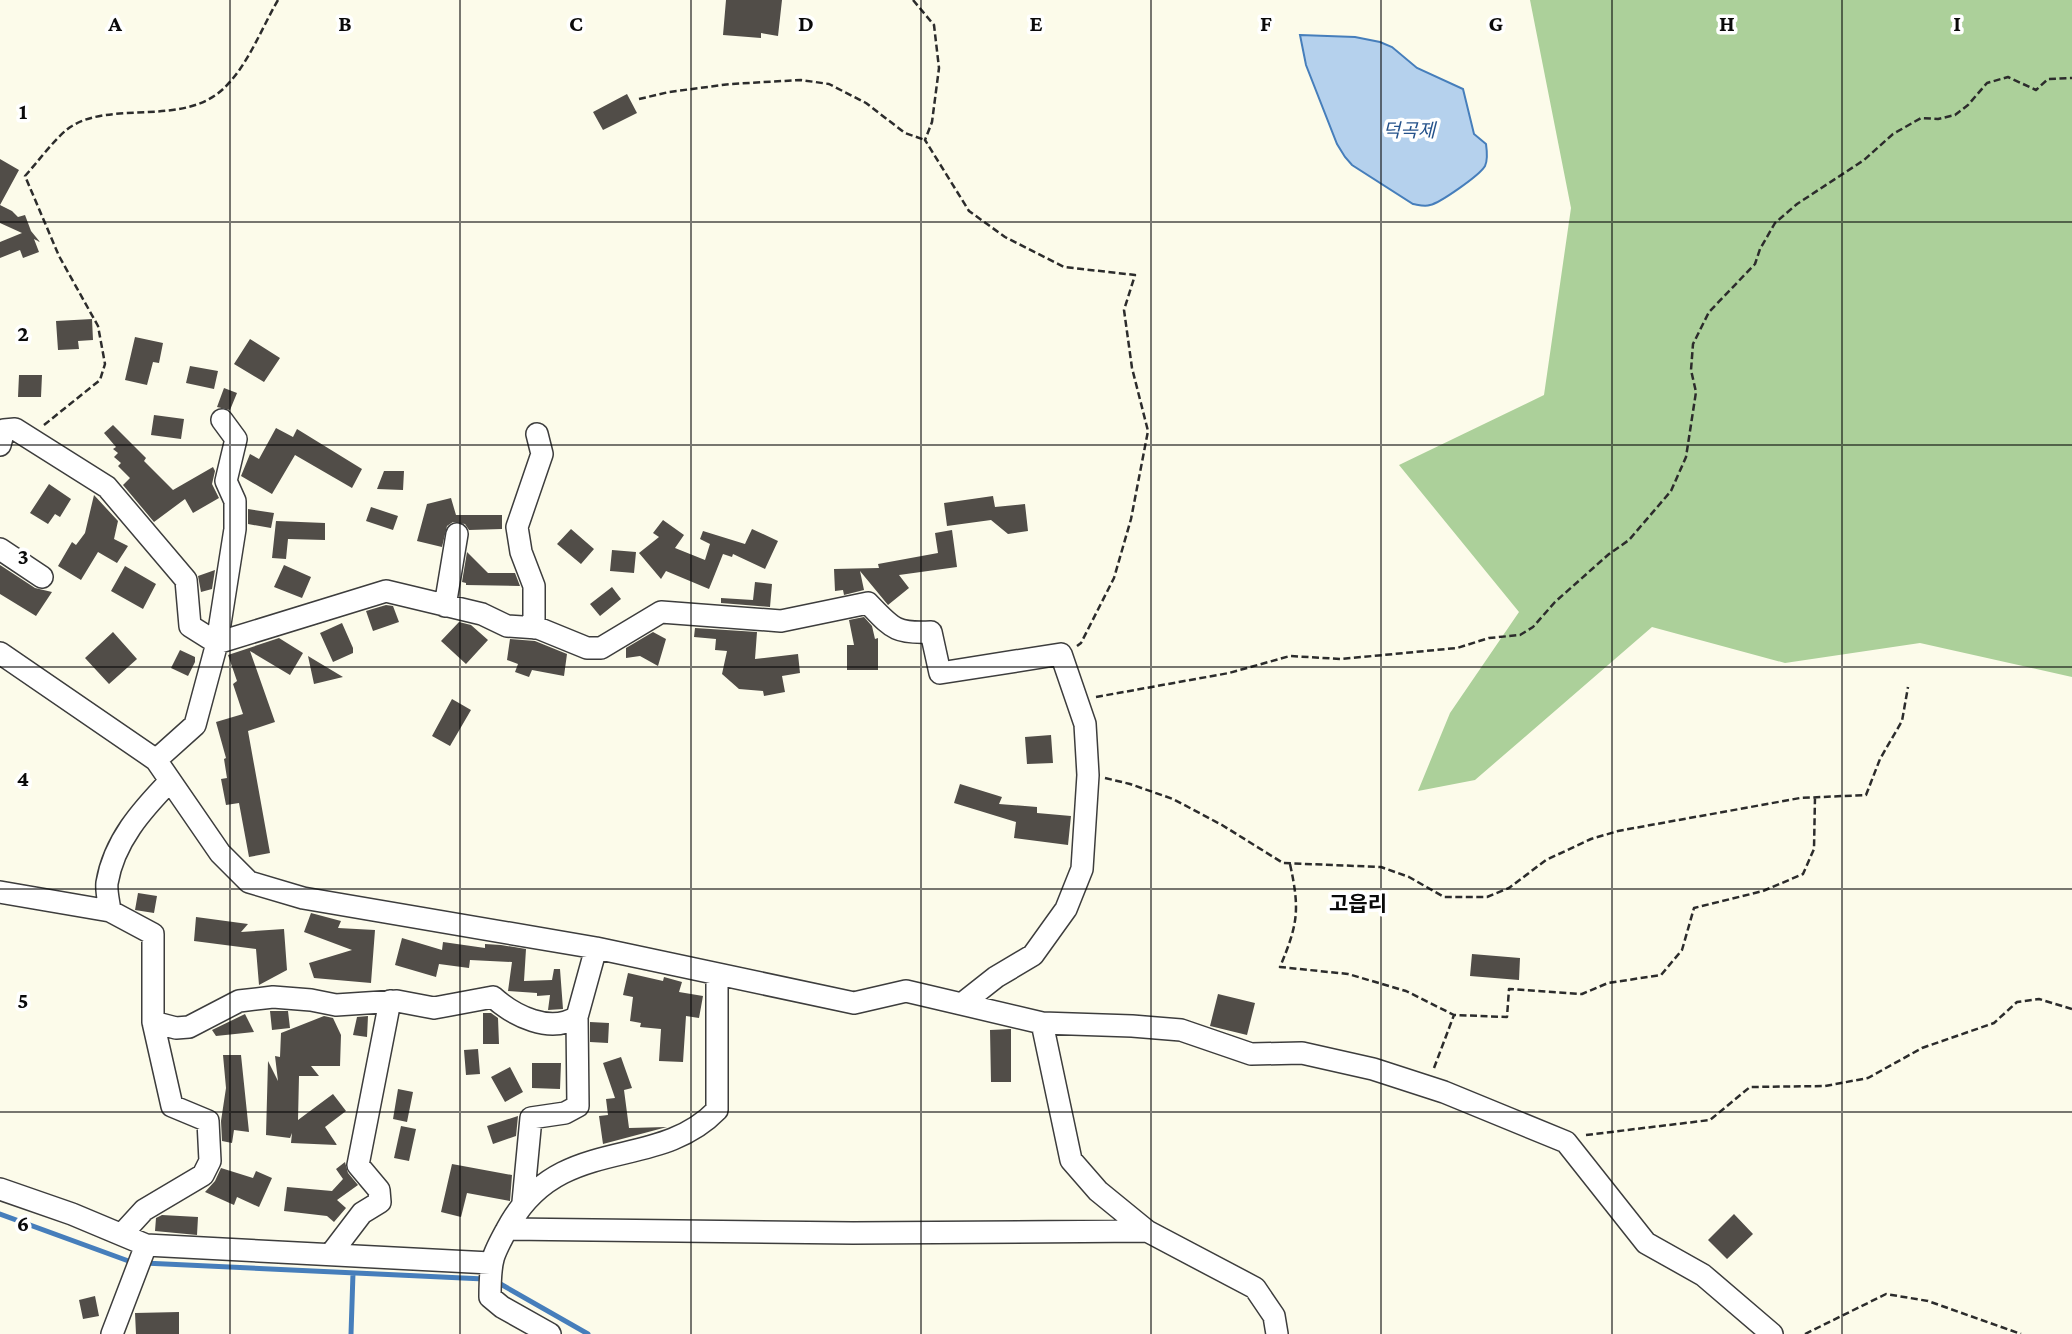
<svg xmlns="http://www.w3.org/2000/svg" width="2072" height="1334" font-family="'Crimson Pro','Noto Sans KR',serif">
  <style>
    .forest { fill: #acd09a }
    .water { fill: #b5d1ed; stroke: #467ebb; stroke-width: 2 }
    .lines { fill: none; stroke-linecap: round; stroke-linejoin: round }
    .stream { stroke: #467ebb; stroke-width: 5 }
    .building { fill: #514d48 }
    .minor-casing { stroke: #3d3d3d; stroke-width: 24 }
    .path { stroke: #2c2c2c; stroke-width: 2.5; stroke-dasharray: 7 3.5; stroke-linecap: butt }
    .minor { stroke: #fff; stroke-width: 21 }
    .grid { fill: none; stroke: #0a0a0a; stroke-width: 2; stroke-opacity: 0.55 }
    .labels { text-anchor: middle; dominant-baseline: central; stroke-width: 7; stroke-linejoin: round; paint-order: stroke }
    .water-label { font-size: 19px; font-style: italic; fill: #25528b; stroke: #fff }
    .quarter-label { font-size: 21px; font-weight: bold; fill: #0a0a0a; stroke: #fff }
    .grid-label { font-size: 23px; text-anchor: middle; font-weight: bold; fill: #0a0a0a; stroke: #fff; stroke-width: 7; stroke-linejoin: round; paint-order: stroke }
  </style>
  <rect width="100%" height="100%" fill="#fcfbea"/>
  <path class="forest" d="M1530,0H2072V677L1920,643L1785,663L1652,627L1475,780L1418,791L1450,713L1519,612L1399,465L1544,395L1571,208Z"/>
  <path class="water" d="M1300,35L1355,37L1380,42L1392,47L1417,68L1463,89L1474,134L1486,144C1487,151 1488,160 1485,166C1480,175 1440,203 1430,205C1425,207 1419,205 1413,204L1352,165L1345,157L1337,144L1306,65Z"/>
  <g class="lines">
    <path class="stream" d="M0,1214L134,1263
      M144,1263L484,1279
      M497,1282L588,1334
      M351,1334L353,1273"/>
  </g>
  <path class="building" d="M726,0H782L778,36L761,33V38L723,35Z
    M627,94L637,113L603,130L593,112Z
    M0,159L19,170L0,205Z
    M0,205L12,211L18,217L25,215L31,231L40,242L34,239L39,252L23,258L20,250L0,258V242L22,233L0,223Z
    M92,319L93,340L78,341L79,349L58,350L56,321Z
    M135,337L163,343L159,363L153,362L147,385L125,380Z
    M250,339L280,358L264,382L234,364Z
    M190,366L218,371L214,389L186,383Z
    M19,375H42L41,397H18Z
    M224,388L237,393L230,410L217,407Z
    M154,415L184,419L181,439L151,435Z
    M113,425L146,458L144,461L173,490L213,467L215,471L212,484L219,498L193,513L185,499L154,522L123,485L130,478L118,466L121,463L114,457L118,453L113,449L116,447L104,433Z
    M276,428L293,437L297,429L362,469L352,488L295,455L272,494L241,476L250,454L259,459Z
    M384,471H404L403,490L377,489Z
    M49,484L71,499L60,517L55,514L48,524L30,513Z
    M94,495L118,521L114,539L128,546L117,563L98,552L81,580L58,566L72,542L76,545L85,533Z
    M993,496L995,507L1025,504L1028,531L1008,534L991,520L947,526L944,503Z
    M451,498L456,515H502V529L469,530L465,524L453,522L447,526L442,547L417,541L427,504Z
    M371,507L398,516L393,530L366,521Z
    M248,509L274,513L271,528L248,524Z
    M663,520L684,535L675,548L705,560L710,544L700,539L703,531L745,544L752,529L778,541L765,569L733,554L732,557L723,554L709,589L666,571L661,579L639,553L659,537L653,533Z
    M276,521L325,523V540L288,539L286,559L272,558Z
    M571,529L594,549L581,564L557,544Z
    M952,530L957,567L899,575L909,588L888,605L860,571L864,590L844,595L843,590L835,591L834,569L879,568L878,564L938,553L935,533Z
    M612,550L636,552L634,573L610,571Z
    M467,552L488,573H515L520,586L466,585V583L462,582Z
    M0,565L35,588L52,592L36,616L0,594Z
    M284,565L311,577L302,598L274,587Z
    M125,566L156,584L143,609L111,591Z
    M215,570L212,589L201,592L198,576Z
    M755,582L772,584L770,607L721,603V598L753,600Z
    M612,587L621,599L600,616L590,604Z
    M386,605L393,606L399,622L373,631L366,611Z
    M864,617L872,626L875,639L878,638V670H847V645H854L849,620Z
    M459,622L471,625L488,640L466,664L441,641Z
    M342,623L353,648V653L333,662L320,633Z
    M695,628L757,632L755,659L798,654L800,673L782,676L785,692L764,696L763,691L739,689L722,674L727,651L715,650L716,639L694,637Z
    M113,632L137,659L109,684L85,658Z
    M653,632L666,639L658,666L640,656L626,658V648Z
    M279,638L303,653L290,675L250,651L275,722L248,731L270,853L249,857L239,803L226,805L221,779L227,778L224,759L226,758L216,722L243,714L233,684L237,681L228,655Z
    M510,639L535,641L567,654L564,676L532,670L529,677L515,672L518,664L507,660Z
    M180,650L195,657V662L188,676L171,668Z
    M308,656L343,677L314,684Z
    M452,699L471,710L450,746L432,736Z
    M1051,735L1053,763L1027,764L1025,737Z
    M960,784L1002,797L999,804L1037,807V813L1071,816L1068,845L1014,838L1016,822L954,803Z
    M138,893L157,896L154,913L135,910Z
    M311,913L341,921L338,928L375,930L371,983L314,978L309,963L352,950L304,932Z
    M196,917L248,924L241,932L284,929L287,970L259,985L256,949L194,941Z
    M402,938L442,950L443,942L485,948V944L501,945L526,949L524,981L552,980L554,969H560L563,1009L548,1010L550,995L537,996V993L508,991L512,962L470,960L469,968L439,964L436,977L395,965Z
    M1472,954L1520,958L1519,980L1470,976Z
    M628,973L663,981L664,977L682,982L679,992L703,996L699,1018L686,1016L683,1062L659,1061L661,1029L640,1027L641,1023L630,1021L633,997L623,995Z
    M1218,994L1255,1003L1247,1035L1210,1026Z
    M270,1011H288L290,1028L272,1030Z
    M483,1013H491L498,1018L499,1044H483Z
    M245,1014L254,1032L216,1036L212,1030Z
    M324,1016L333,1018L341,1035L340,1066H311L319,1076H299L298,1120L333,1094L346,1111L325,1127L337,1145L291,1143L292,1133L290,1138L266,1135L268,1061L278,1081L275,1056L280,1057L281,1033Z
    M368,1016L367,1037L353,1035L357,1017Z
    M590,1022L609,1023L608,1043L590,1042Z
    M1011,1029V1082H991L990,1030Z
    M478,1049L480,1074L466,1075L464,1050Z
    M223,1055H241L249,1132L234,1130L232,1143L222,1141L221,1121L226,1088Z
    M621,1057L632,1088L624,1090L629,1128L667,1127L603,1144L599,1116L608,1115L606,1099L615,1098L603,1063Z
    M532,1063H561L560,1089L532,1088Z
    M510,1067L523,1092L505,1102L491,1077Z
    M398,1089L413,1092L407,1122L393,1119Z
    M518,1116L516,1136L493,1144L487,1126Z
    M401,1126L416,1129L409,1161L394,1158Z
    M345,1162L348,1173L358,1185L337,1200L346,1208L334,1222L327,1216L284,1211L287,1187L332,1191L343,1179L336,1169Z
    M452,1164L512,1175L510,1201L467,1193L461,1217L441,1212Z
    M221,1168L253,1178L256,1171L272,1178L259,1207L237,1197L234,1205L205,1192L215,1181Z
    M1734,1214L1753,1234L1727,1259L1708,1240Z
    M162,1215L198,1217L197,1235L155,1231L156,1218Z
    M95,1296L99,1316L83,1319L79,1300Z
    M179,1312V1334H136L135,1313Z"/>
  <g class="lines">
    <g class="minor-casing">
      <path id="minor" d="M0,445L4,430L15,429L107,487L186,580L190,626L217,643L235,529V501L226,481L236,439L222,420
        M0,549L42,577
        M445,606L457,534
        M534,628V586L521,552L517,527L542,454L537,434
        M0,653L156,760L220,853L249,882L303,898L596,948L854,1003L906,991L1042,1023L1071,1160L1098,1191L1147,1231L1255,1288L1274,1316L1277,1334
        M156,760L195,725L217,643L386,591L482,614L507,626L538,628L587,648H601L661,612L781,621L868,603C892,628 895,634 931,632L940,673L1061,654L1085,724L1088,775L1082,869L1066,909L1033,955L996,977L963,1003
        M0,892L110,911C109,902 106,892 107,883C114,841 142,810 170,781
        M110,911L153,934V1022L172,1106L208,1121L210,1161L203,1175L144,1210L122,1234
        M153,1022L176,1028L189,1027L239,1001L273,997L311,1000L336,1005L397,1001L434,1008L493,997C514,1016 550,1034 577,1017L596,948
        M1042,1023L1132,1026L1181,1030L1251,1054L1302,1053L1373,1069L1444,1092L1566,1142L1646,1243L1703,1275L1772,1334
        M0,1189L72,1214L146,1245L490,1263
        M523,1202L531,1118L565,1113L578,1106L577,1017
        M507,1229L853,1233L1147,1231
        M330,1255L362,1213L380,1202L379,1190L358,1165L390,1001
        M112,1334L146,1245
        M550,1334L502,1307L490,1297C490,1259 492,1255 511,1222C563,1134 657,1172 717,1110V975"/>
    </g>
    <path class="path" d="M913,0L934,25L939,68L932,122L925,140L969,211L1005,237L1064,267L1135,275L1124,310L1132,368L1148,431L1131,519L1114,578L1081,643L1077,646
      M639,99L669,92L730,84L801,80L829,84L866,103L905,133L925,140
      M44,425L100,380L105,364L98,326L59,256L25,176C37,163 58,134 72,126C112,101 182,126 222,90C248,66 260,31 278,0
      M1096,697L1229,673L1290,656L1341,659L1457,648L1489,638L1520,635L1533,627L1555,602L1609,554L1629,540L1671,491L1686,457L1696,392L1691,370L1693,344L1709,312L1755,264L1760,249L1775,223L1797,204L1864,160L1893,134L1921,118L1938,119L1955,115L1968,105L1987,83L2008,77L2036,90L2048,79L2072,78
      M1105,778L1130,784L1173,799L1222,825L1283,863L1381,867L1409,877L1444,897H1487L1509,888L1546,860L1591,839L1618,831L1800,798L1866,795L1880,759L1902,721L1908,687
      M1290,864C1300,910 1298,924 1280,967L1348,974L1406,991L1454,1015L1507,1017L1509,989L1582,994L1608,983L1661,975L1682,950L1694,908L1763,891L1803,874L1814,849L1815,797
      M1434,1068L1454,1015
      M1586,1135L1710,1120L1750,1087L1825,1086L1868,1078L1922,1048L1994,1023L2017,1002L2039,999L2072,1009
      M1805,1334L1886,1294L1928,1301L2021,1334"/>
    <use href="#minor" class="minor"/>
  </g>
  <path class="grid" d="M230,0V1334M460,0V1334M691,0V1334M921,0V1334M1151,0V1334M1381,0V1334M1612,0V1334M1842,0V1334M0,222H2072M0,445H2072M0,667H2072M0,889H2072M0,1112H2072"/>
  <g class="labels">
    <g class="water-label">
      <text x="1409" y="130">덕곡제</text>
    </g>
    <g class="quarter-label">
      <text x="1358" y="904">고읍리</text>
    </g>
  </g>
  <g class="grid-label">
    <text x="115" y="31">A</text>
    <text x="345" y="31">B</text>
    <text x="576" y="31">C</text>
    <text x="806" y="31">D</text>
    <text x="1036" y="31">E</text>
    <text x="1266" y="31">F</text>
    <text x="1496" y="31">G</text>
    <text x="1727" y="31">H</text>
    <text x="1957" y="31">I</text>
    <text x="23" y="119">1</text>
    <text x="23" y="341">2</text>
    <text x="23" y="564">3</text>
    <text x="23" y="786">4</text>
    <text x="23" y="1008">5</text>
    <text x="23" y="1231">6</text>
  </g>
</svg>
